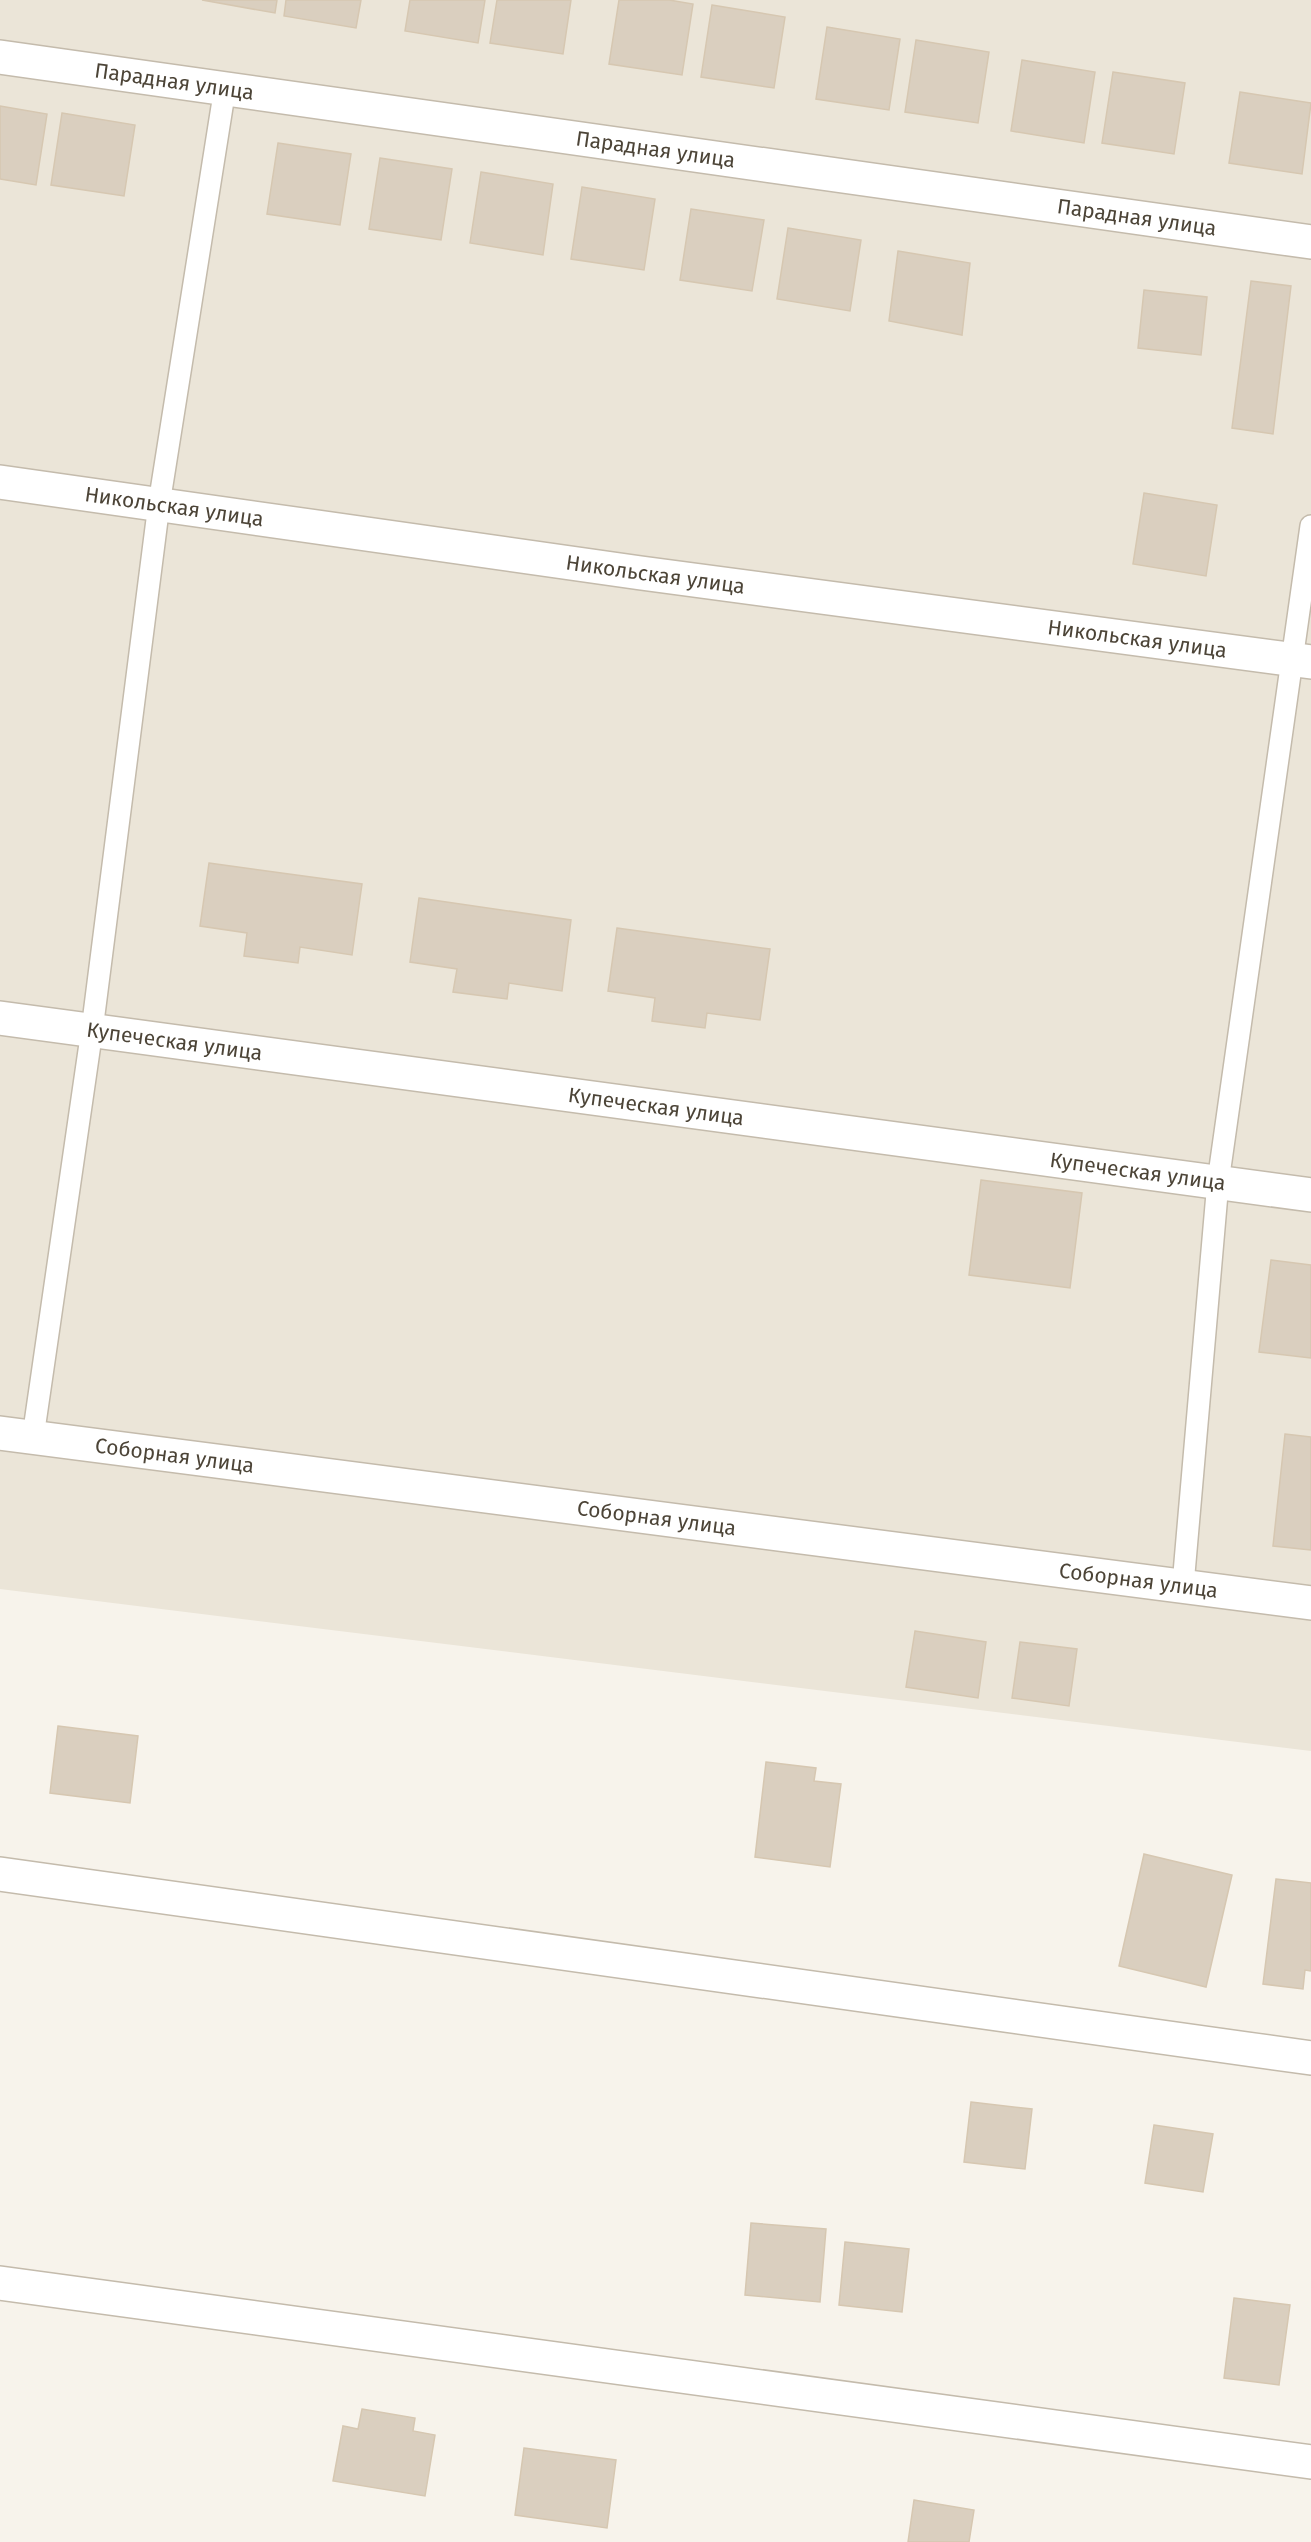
<svg xmlns="http://www.w3.org/2000/svg" width="1311" height="2542" font-family="'Fira Sans',sans-serif">
  <style>
    .residential { fill: #ebe5d8 }
    .building { fill: #dacfbf; stroke: #d6c7b1; stroke-width: 1.5 }
    .lines { fill: none; stroke-linecap: round; stroke-linejoin: round }
    .lane-casing { stroke: #c4bbac; stroke-width: 24 }
    .street-casing { stroke: #c4bbac; stroke-width: 36 }
    .lane { stroke: #fff; stroke-width: 21 }
    .street { stroke: #fff; stroke-width: 33 }
    .labels { text-anchor: middle; dominant-baseline: central; stroke-width: 5; stroke-linejoin: round; paint-order: stroke }
    .street-label { font-size: 21px; fill: #4c4437; stroke: #fff }
  </style>
  <rect width="100%" height="100%" fill="#f7f3eb"/>
  <path class="residential" d="M0,0H1311V1751L0,1589Z"/>
  <path class="building" d="M202,0H277L275,13Z
    M286,0H361L356,28L284,16Z
    M410,0H485L478,43L405,31Z
    M497,0H571L563,54L490,43Z
    M619,0H669L693,4L682,75L609,64Z
    M712,5L785,17L774,88L701,77Z
    M827,27L900,39L889,110L816,99Z
    M916,40L989,52L978,123L905,112Z
    M1022,60L1095,72L1084,143L1011,131Z
    M1113,72L1185,83L1174,154L1102,143Z
    M1240,92L1311,103L1302,174L1229,163Z
    M0,106L47,114L36,185L0,179Z
    M62,113L135,125L124,196L51,185Z
    M278,143L351,154L340,225L267,214Z
    M380,158L452,169L441,240L369,229Z
    M481,172L553,184L543,255L470,243Z
    M582,187L655,199L644,270L571,259Z
    M691,209L764,220L752,291L680,280Z
    M788,228L861,240L850,311L777,299Z
    M898,251L970,263L962,335L889,321Z
    M1251,281L1291,286L1273,434L1232,428Z
    M1144,290L1207,297L1201,355L1138,348Z
    M1144,493L1217,505L1206,576L1133,564Z
    M209,863L362,884L352,955L300,947L298,963L244,956L247,933L200,926Z
    M419,898L571,920L562,991L509,983L507,999L453,992L457,969L410,962Z
    M617,928L770,949L760,1020L707,1013L705,1028L652,1021L655,998L608,991Z
    M981,1180L1082,1193L1070,1288L969,1275Z
    M1271,1260L1311,1265V1358L1259,1352Z
    M1285,1434L1311,1437V1550L1273,1546Z
    M915,1631L986,1642L978,1698L906,1687Z
    M1020,1642L1077,1649L1069,1706L1012,1698Z
    M58,1726L138,1736L130,1803L50,1793Z
    M766,1762L816,1768L814,1781L841,1784L830,1867L755,1857Z
    M1144,1854L1232,1875L1206,1987L1119,1966Z
    M1276,1879L1311,1883V1971L1305,1970L1303,1989L1263,1984Z
    M971,2102L1032,2109L1025,2169L964,2162Z
    M1154,2125L1213,2134L1203,2192L1145,2183Z
    M751,2223L826,2229L820,2302L745,2295Z
    M845,2242L909,2249L902,2312L839,2305Z
    M1234,2298L1290,2305L1279,2385L1224,2378Z
    M362,2409L415,2418L413,2431L435,2435L425,2496L333,2481L343,2426L358,2429Z
    M524,2448L616,2460L607,2528L515,2515Z
    M914,2500L974,2510L969,2542H908Z"/>
  <g class="lines">
    <g class="lane-casing">
      <path id="lane" d="M33,1437L92,1030L159,504L225,88
        M1183,1585L1218,1182L1311,526"/>
    </g>
    <g class="street-casing">
      <g id="street">
        <path id="s1" d="M0,57L1311,242"/>
        <path id="s2" d="M0,482L641,573L1311,662"/>
        <path id="s3" d="M0,1018L1311,1195"/>
        <path id="s4" d="M0,1433L1311,1603"/>
        <path d="M0,1874L1311,2058"/>
        <path d="M0,2283L1311,2462"/>
      </g>
    </g>
    <use href="#lane" class="lane"/>
    <use href="#street" class="street"/>
  </g>
  <g class="labels">
    <g class="street-label">
      <text stroke="none"><textPath href="#s1" startOffset="176">Парадная улица</textPath></text>
      <text stroke="none"><textPath href="#s1" startOffset="662">Парадная улица</textPath></text>
      <text stroke="none"><textPath href="#s1" startOffset="1148">Парадная улица</textPath></text>
      <text stroke="none"><textPath href="#s2" startOffset="176">Никольская улица</textPath></text>
      <text stroke="none"><textPath href="#s2" startOffset="662">Никольская улица</textPath></text>
      <text stroke="none"><textPath href="#s2" startOffset="1148">Никольская улица</textPath></text>
      <text stroke="none"><textPath href="#s3" startOffset="176">Купеческая улица</textPath></text>
      <text stroke="none"><textPath href="#s3" startOffset="662">Купеческая улица</textPath></text>
      <text stroke="none"><textPath href="#s3" startOffset="1148">Купеческая улица</textPath></text>
      <text stroke="none"><textPath href="#s4" startOffset="176">Соборная улица</textPath></text>
      <text stroke="none"><textPath href="#s4" startOffset="662">Соборная улица</textPath></text>
      <text stroke="none"><textPath href="#s4" startOffset="1148">Соборная улица</textPath></text>
    </g>
  </g>
</svg>
